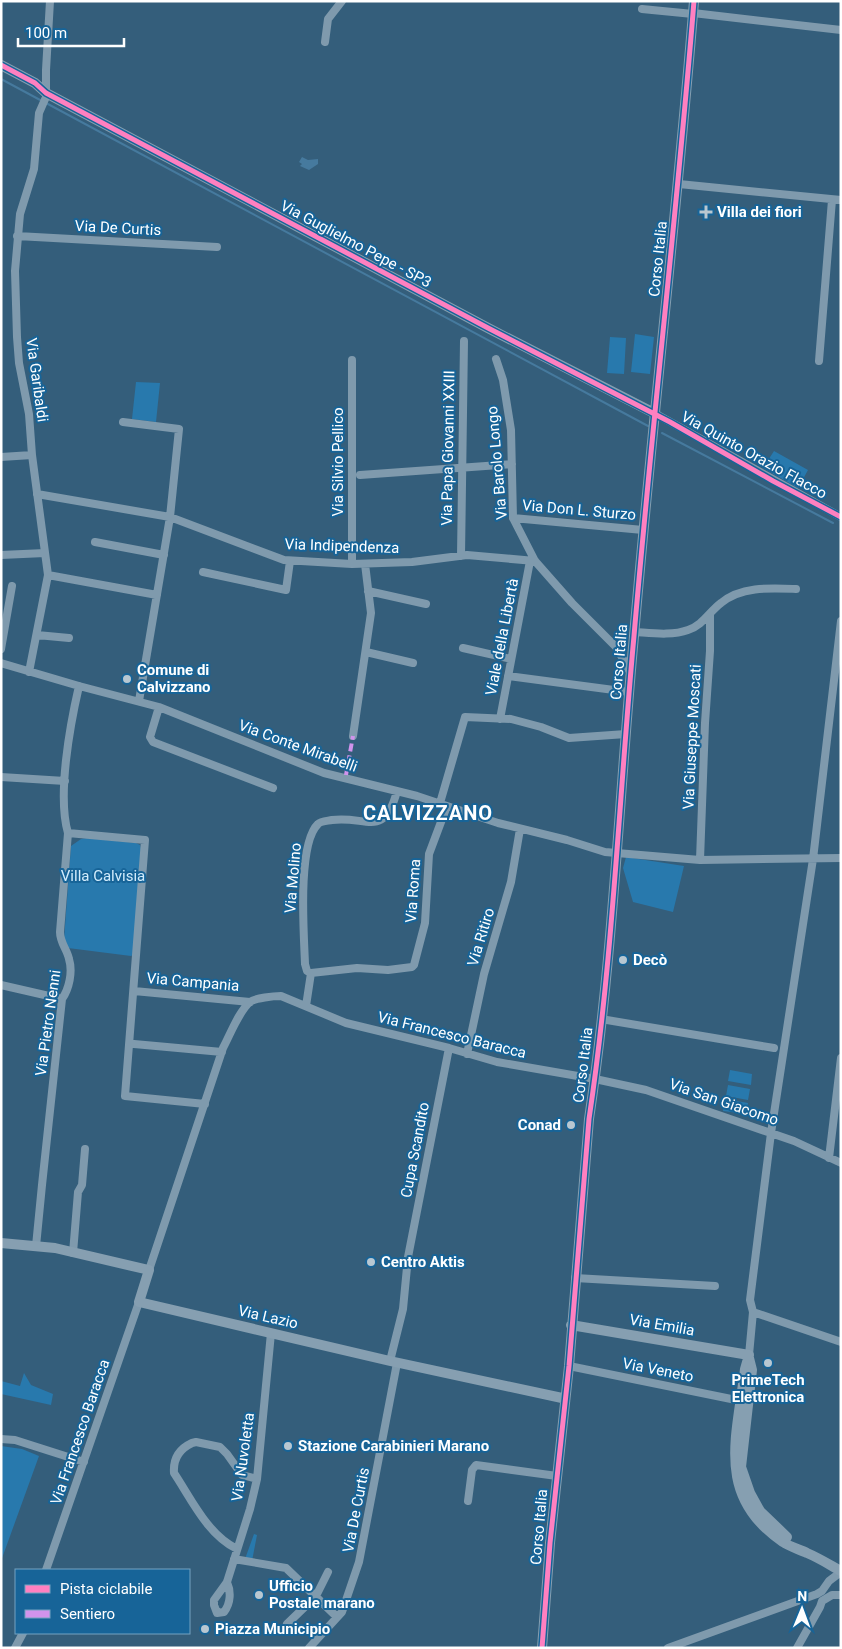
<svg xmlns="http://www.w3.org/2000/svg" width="842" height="1649" font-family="Roboto,sans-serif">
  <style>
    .green { fill: #2879ad }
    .water { fill: #467a9e }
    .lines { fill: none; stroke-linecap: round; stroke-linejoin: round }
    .stream { stroke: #467a9e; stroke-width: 2 }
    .street { stroke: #7f9aad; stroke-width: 8 }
    .secondary { stroke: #869fb1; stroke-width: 10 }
    .quiet { stroke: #d193ec; stroke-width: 4; stroke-dasharray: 8 4; stroke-linecap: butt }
    .cycleway-casing { stroke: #176498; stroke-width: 8 }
    .cycleway { stroke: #ff80c0; stroke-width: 5 }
    .poi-dot { fill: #b8c7d1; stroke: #176498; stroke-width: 2 }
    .labels { text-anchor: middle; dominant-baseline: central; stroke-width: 4; stroke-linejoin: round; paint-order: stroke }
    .poi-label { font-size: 15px; font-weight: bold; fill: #fff; stroke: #176498; text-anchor: start }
    .street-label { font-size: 15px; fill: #fff; stroke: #176498 }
    .park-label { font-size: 15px; fill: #d2ecfc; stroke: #176498 }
    .district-label { font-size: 20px; font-weight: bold; letter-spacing: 1px; fill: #fff; stroke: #176498 }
  </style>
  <rect width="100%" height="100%" fill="#345e7b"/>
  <path class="green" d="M635,334L654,337L650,374L631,372Z
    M610,337L626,338L624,374L607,373Z
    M136,382L160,383L156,422L132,419Z
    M774,451L808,470L798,488L763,468Z
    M87,838L136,843L140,845L141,849L133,955L131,956L68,948L64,940L71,846L81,839Z
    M626,857L684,866L673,912L633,902L623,868Z
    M730,1070L752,1074L751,1085L728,1081Z
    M728,1085L750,1089L748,1100L726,1096Z
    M725,1099L748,1103L746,1114L723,1111Z
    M24,1373L31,1385L53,1394L51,1405L1,1394V1381L20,1386Z
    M1,1446L22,1449L39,1456L1,1561Z
    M254,1534L257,1535L252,1561L245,1559Z"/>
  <path class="water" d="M302,157L308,160L318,159V164L309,170L300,166L302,164L299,162Z"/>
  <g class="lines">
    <path class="stream" d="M1,79L42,101
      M46,103L648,426
      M662,433L833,523"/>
    <path class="street" d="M642,9L693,14
      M693,13L841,30
      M325,42L328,19L342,1
      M679,184L841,200
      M17,236L217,247
      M496,359L503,380L511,430L513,518L535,561L572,603L617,648L630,672
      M352,360V564
      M819,361L832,200
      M656,414L841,517
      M123,422L179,429L170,517L139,701
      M1,457L32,455
      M360,475L512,464
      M37,494L170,517L284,560L352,564L412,562L467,555L535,561
      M513,518L643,530
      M95,542L164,555
      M1,555L45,553
      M461,556L464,341
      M203,572L286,590L290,561
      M48,575L157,595
      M368,591L426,604
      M634,632C651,633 672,636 688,630C703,625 709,612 721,603C741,586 771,588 796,589
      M37,635L69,638
      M463,648L511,659
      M1,649L12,586
      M366,652L413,663
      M1,663L79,686L159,707L324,773L417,796L498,823L567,840L605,852L700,860L841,858
      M29,672L48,575L32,455L29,414L19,363L17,337L15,271L20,214L34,169L39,113L46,97V70L50,1
      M508,676L629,692
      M159,707L150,737L153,742L273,788
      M500,719L530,561
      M353,736L371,613L365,564
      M1,777L65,781
      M440,803L465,717L511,719L541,727L569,738L626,734
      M68,833L145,840L125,1096L205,1104
      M700,860L705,723L710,651V615
      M311,973L357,968L388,970L412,967L414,965L425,923L429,854L447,806
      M311,973L307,971L305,964C304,935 297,844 318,824C321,821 327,821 332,820C366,815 384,840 397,791
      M1,985L62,999
      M134,991L250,1002
      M306,1006L311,973
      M601,1019L774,1048
      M134,1044L222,1052
      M467,1054L484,974L511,882L520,829
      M829,1158L841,1058
      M36,1246L42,1185L62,999C69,989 73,972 69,959C67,949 60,943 60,932L68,833C57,796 70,725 79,686
      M73,1253L78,1192L82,1185L85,1149
      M149,1270L223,1048C230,1035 239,1011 250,1002C255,998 274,996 281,996L346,1023L449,1048L497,1062L595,1079L646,1090L794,1141L841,1163
      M575,1278L715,1286
      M753,1312L841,1342
      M749,1355L753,1312L750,1300L771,1133L813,859L841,621
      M390,1361L403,1309L408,1257L449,1048
      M569,1366L741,1401
      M1,1439L15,1440L84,1462
      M468,1501L472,1470L476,1465L557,1476
      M237,1549C207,1534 192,1500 174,1473C173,1459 179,1449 192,1443L196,1442L220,1447L227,1454L242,1475L257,1479
      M234,1559L286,1568L337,1617
      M46,1570L139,1302
      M227,1582C231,1591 231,1603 224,1612L217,1613L214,1605V1600L227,1582L250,1509L257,1479L271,1333
      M287,1624L316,1596L328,1572
      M15,1648L23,1633
      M309,1648L342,1612L359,1562L397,1363
      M668,1648L817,1594L822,1591L829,1581L841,1572
      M797,1648L820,1607L822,1601L832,1595H841"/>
    <path class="secondary" d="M1,65L35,83L46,93L488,328L656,414
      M1,1243L55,1248L149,1270L139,1302L390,1361L562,1398
      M571,1325L749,1355
      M749,1355L745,1369C737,1437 715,1496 783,1542C790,1547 799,1549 807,1553C819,1558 830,1565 841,1571
      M749,1358L752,1370L741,1467L750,1493L760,1511L787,1537
      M542,1648L550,1543L569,1366L589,1119C613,959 619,797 634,636C652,424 677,213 694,1"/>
    <path class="quiet" d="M346,775L353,736"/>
    <g class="cycleway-casing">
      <path id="cycleway" d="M1,65L35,83L46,93L488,328L670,422L773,481L841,517
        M542,1648L550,1543L569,1366L589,1119C613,959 619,797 634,636C652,424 677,213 694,1"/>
    </g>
    <use href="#cycleway" class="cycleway"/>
  </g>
  <g class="poi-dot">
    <path d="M703.5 204.5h5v5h5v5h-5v5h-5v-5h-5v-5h5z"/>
    <circle cx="127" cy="679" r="5"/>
    <circle cx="623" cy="960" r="5"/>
    <circle cx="571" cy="1125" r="5"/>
    <circle cx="371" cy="1262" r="5"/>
    <circle cx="768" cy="1363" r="5"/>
    <circle cx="288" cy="1446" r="5"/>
    <circle cx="259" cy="1595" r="5"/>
    <circle cx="205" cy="1629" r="5"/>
  </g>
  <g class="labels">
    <g class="poi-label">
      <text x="717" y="212">Villa dei fiori</text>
      <text x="137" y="670">Comune di<tspan x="137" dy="17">Calvizzano</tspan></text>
      <text x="633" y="960">Decò</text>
      <text x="561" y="1125" text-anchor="end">Conad</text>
      <text x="381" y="1262">Centro Aktis</text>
      <text x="768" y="1380" text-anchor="middle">PrimeTech<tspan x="768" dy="17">Elettronica</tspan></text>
      <text x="298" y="1446">Stazione Carabinieri Marano</text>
      <text x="269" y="1586">Ufficio<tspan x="269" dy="17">Postale marano</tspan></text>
      <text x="215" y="1629">Piazza Municipio</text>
    </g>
    <g class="street-label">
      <text transform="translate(118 228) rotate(3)">Via De Curtis</text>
      <text transform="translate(356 244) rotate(28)">Via Guglielmo Pepe - SP3</text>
      <text transform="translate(658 259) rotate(-84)">Corso Italia</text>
      <text transform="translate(37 380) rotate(82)">Via Garibaldi</text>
      <text transform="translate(448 448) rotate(-89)">Via Papa Giovanni XXIII</text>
      <text transform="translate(754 455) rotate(29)">Via Quinto Orazio Flacco</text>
      <text transform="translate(338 462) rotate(-90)">Via Silvio Pellico</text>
      <text transform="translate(497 463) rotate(-95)">Via Barolo Longo</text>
      <text transform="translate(579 510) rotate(5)">Via Don L. Sturzo</text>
      <text transform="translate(342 546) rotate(2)">Via Indipendenza</text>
      <text transform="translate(502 637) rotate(-79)">Viale della Libertà</text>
      <text transform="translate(619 662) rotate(-85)">Corso Italia</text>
      <text transform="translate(692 737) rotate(-87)">Via Giuseppe Moscati</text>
      <text transform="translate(298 746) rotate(20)">Via Conte Mirabelli</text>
      <text transform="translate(293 878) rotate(-85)">Via Molino</text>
      <text transform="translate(413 891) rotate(-86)">Via Roma</text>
      <text transform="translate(481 937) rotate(-73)">Via Ritiro</text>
      <text transform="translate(193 982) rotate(5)">Via Campania</text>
      <text transform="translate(48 1023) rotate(-82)">Via Pietro Nenni</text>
      <text transform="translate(452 1035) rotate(14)">Via Francesco Baracca</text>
      <text transform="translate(583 1065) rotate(-83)">Corso Italia</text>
      <text transform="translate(724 1102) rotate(19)">Via San Giacomo</text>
      <text transform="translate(415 1150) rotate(-79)">Cupa Scandito</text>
      <text transform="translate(268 1317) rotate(13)">Via Lazio</text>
      <text transform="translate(662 1325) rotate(10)">Via Emilia</text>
      <text transform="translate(658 1370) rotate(11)">Via Veneto</text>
      <text transform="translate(80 1432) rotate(-71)">Via Francesco Baracca</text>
      <text transform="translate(243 1457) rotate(-82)">Via Nuvoletta</text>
      <text transform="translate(356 1510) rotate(-79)">Via De Curtis</text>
      <text transform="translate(539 1527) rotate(-85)">Corso Italia</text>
    </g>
    <g class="park-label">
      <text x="103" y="876">Villa Calvisia</text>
    </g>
    <g class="district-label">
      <text x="428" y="813">CALVIZZANO</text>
    </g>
  </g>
  <rect width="842" height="1649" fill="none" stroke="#ffffff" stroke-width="5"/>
  <rect x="15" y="1569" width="175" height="65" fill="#176498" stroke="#74a2c1"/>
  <rect x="25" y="1585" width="25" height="8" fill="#ff80c0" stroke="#74a2c1"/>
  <text x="60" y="1594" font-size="15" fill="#ffffff">Pista ciclabile</text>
  <rect x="25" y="1610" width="25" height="8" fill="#d193ec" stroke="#74a2c1"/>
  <text x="60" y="1619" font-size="15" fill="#ffffff">Sentiero</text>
  <g transform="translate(802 1609) rotate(1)" stroke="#176498" stroke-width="4" paint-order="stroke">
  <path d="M0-4L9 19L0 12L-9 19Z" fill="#ffffff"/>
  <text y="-8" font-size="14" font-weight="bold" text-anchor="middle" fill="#ffffff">N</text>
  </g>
  <path d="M18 38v8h106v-8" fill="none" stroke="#ffffff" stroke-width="2.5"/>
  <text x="25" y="38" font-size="15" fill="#ffffff" stroke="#176498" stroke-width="4" paint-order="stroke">100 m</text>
</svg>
